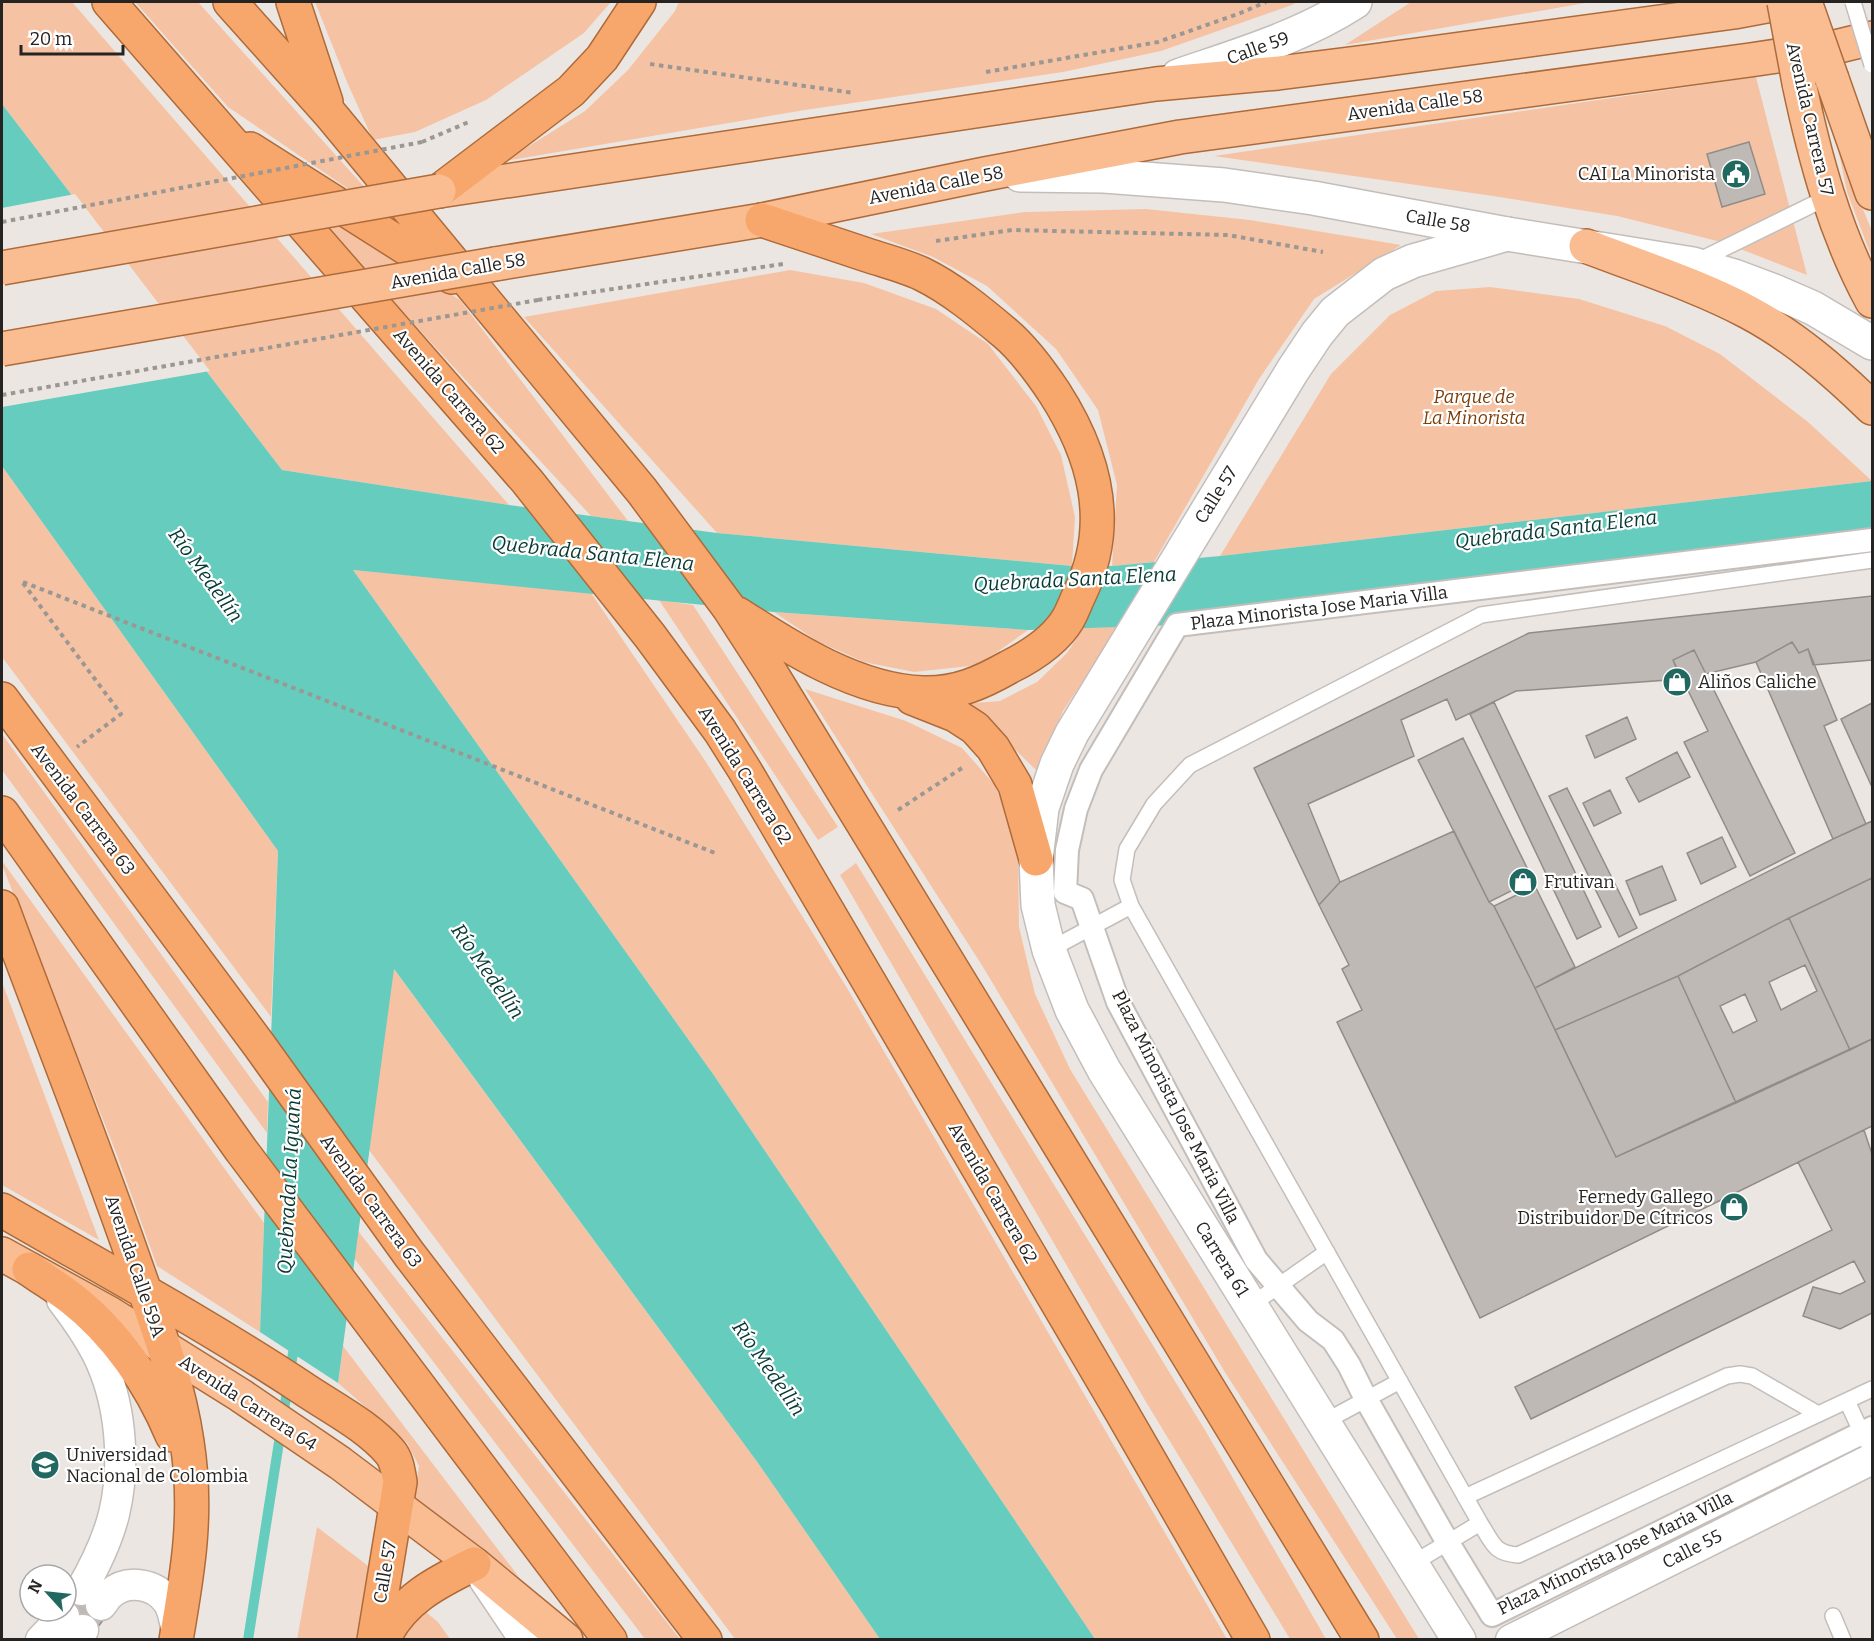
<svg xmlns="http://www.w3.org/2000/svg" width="1874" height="1641" font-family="Bitter,serif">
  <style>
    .green { fill: #f5c3a3 }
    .water { fill: #66ccbe }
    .pier { fill: #ece6e2 }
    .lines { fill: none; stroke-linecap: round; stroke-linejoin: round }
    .stream { stroke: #66ccbe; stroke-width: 10 }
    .building { fill: #bfb9b5; stroke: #928c89; stroke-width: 1.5; fill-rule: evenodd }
    .service-casing { stroke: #c4bebb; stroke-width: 18 }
    .pedestrian-casing { stroke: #c4bebb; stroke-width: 26 }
    .minor-casing { stroke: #c4bebb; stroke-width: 33 }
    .tertiary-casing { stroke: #c4bebb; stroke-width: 36 }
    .secondary-casing { stroke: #c4bebb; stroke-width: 36 }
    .primary-casing { stroke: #ae6b3a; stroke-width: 36 }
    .trunk-casing { stroke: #ae6b3a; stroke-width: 36 }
    .path { stroke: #9b9793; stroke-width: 4; stroke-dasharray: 4.5 4.5; stroke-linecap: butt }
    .service { stroke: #fff; stroke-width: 15 }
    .pedestrian { stroke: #fff; stroke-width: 22 }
    .minor { stroke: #fff; stroke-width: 30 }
    .tertiary { stroke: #fff; stroke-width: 33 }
    .secondary { stroke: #fff; stroke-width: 33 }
    .primary { stroke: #fabd91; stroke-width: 33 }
    .trunk { stroke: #f8a76c; stroke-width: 33 }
    .service-bridge-casing { stroke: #c4bebb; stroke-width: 18; stroke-linecap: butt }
    .primary-bridge-casing { stroke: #ae6b3a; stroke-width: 36; stroke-linecap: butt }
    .path-bridge { stroke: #9b9793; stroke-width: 4; stroke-dasharray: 4.5 4.5; stroke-linecap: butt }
    .service-bridge { stroke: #fff; stroke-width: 15 }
    .primary-bridge { stroke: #fabd91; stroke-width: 33 }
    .tree { fill: #ad896a }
    .labels { text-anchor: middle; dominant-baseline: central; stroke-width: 4.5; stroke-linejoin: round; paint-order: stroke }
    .street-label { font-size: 18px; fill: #262422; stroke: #fff }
    .poi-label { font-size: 18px; fill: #262422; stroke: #fff; text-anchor: start }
    .park-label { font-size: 18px; font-style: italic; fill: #7a3d08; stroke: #fff }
    .water-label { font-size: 20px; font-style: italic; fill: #083a34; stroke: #fff }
  </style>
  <rect width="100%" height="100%" fill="#ece6e2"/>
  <path class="green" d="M2,2H72L509,505L282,470L2,104Z
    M135,2H198L394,220L228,107Z
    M315,2H611L584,33L486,100L415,132L373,140L347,82Z
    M679,2H1297L1292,5L1161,51L1063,72L805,110L505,161L585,111L628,70L675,11Z
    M1411,2H1591L1345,45Z
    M1756,77L1807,275L1725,243L1617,216L1493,196L1214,156Z
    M1829,105L1855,190L1872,231V258L1847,192Z
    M296,196L460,300L628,521L591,516Z
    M1146,209L1250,220L1401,245L1314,299L1259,379L1154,562L1112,566L1117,485L1098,410L1056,349L987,286L933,257L871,234L1025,212Z
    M790,270L864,283L936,309L988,344L1036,406L1061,455L1075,517L1072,566L717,533L524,317Z
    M1490,287L1579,299L1665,326L1720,354L1808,422L1872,481L1220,556L1331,374L1390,315L1436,291Z
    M2,466L278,851L271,1017L2,657Z
    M353,570L591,593L706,762L847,988L1227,1639H1095L713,1074Z
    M659,600L693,605L838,827L818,840Z
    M774,612L1028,630L979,665L914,672L864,662L817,641Z
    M1120,626L1063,711L1037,771L987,722L959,704L1000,701L1037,682L1067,653L1084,627Z
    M805,689L906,721L962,748L994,784L1008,815L1018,855L1019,927L1035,994L1070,1069L1419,1639H1397L1226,1374L983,967Z
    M2,734L268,1102L267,1133L2,770Z
    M2,861L264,1223L260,1332L157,1266L117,1155L2,865Z
    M856,863L1205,1430L1326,1639H1290L1146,1402L840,875Z
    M393,968L758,1463L880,1639H735L369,1150Z
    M2,982L99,1240L2,1185Z
    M358,1231L680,1639H645L354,1258Z
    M343,1346L519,1577L414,1499L419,1466L407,1443L338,1383Z
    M317,1527L392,1584L438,1622L450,1639L297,1640Z"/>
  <path class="water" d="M2,104L282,470L509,505L717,533L1072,566H1112L1220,556L1872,481V540L1177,625L1028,630L774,612L353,570L713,1074L1095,1639H880L758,1463L394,969L338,1383L260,1332L278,851L2,466Z"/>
  <path class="pier" d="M75,194L210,371L2,407V208Z"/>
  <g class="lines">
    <path class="stream" d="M248,1640L295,1340"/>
  </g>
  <path class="building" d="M1749,142L1765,194L1722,207L1707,154Z
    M1872,596V660L1813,665L1808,649L1799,653L1792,642L1756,662L1706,674L1694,650L1673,660L1681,679L1516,691L1456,720L1447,699L1401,720L1414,756L1308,804L1340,882L1319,905L1254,768L1529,633Z
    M1792,642L1799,653L1808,649L1837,720L1824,726L1866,824L1833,839L1756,662Z
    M1694,650L1795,853L1750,876L1684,742L1708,731L1673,660Z
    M1494,702L1601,927L1577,939L1470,714Z
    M1872,703V787L1841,719Z
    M1627,717L1636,739L1595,758L1586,736Z
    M1463,738L1533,880L1489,902L1418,760Z
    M1677,752L1690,777L1639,802L1626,778Z
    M1567,788L1637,928L1619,937L1549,796Z
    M1610,790L1621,813L1594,826L1583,803Z
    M1872,821V878L1789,918L1678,976L1555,1030L1535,988L1833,839Z
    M1454,831L1489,902L1494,906L1535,988L1616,1157L1872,1039V1126L1480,1318L1337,1022L1362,1010L1342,969L1349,965L1319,905L1340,882Z
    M1722,837L1736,867L1701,884L1687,853Z
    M1662,866L1676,900L1640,915L1626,881Z
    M1872,878V1039L1850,1050L1789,918Z
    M1535,886L1575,967L1535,988L1494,906Z
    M1789,918L1850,1050L1736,1103L1678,976ZM1805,965L1817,991L1781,1010L1769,982ZM1745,994L1757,1021L1733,1033L1720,1006Z
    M1805,965L1817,991L1781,1010L1769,982Z
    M1805,965L1817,991L1781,1010L1769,982Z
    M1678,976L1736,1103L1616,1157L1555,1030Z
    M1745,994L1757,1021L1733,1033L1720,1006Z
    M1745,994L1757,1021L1733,1033L1720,1006Z
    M1864,1130L1872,1154V1313L1840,1329L1803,1316L1813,1287L1840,1294L1865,1282L1854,1261L1531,1419L1515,1387L1832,1230L1798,1162Z
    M68,1580L110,1611L91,1636L66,1611V1583Z"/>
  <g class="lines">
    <g class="service-casing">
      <path id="service" d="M1696,262L1828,197
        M1872,560L1481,615L1190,765L1154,804L1127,849L1122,880L1131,906L1480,1523C1493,1543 1493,1553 1518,1555L1872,1389
        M1049,950L1131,906
        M1251,1305L1327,1252
        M1847,1401L1865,1440
        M1324,1422L1400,1381
        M1465,1497L1727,1376L1740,1374L1752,1376L1818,1414
        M1412,1564L1480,1523
        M1833,1616L1843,1640"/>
    </g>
    <g class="pedestrian-casing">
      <path id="pedestrian" d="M1872,540L1177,625L1091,770L1076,809L1067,850L1065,892L1082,899L1118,1002L1256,1260L1308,1321L1333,1340L1349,1365L1366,1399L1448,1543L1492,1615L1872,1428"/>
    </g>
    <g class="minor-casing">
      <path id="minor" d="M62,1300C75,1317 87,1334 97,1353C121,1401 126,1463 114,1514C107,1542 95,1566 81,1590
        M484,1579L525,1640
        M101,1605C104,1602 106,1597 110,1594C127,1579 155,1583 168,1602C174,1611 175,1623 177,1633
        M41,1640L64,1616
        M75,1640L83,1630
        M1511,1640L1872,1459"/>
    </g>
    <g class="tertiary-casing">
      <path id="tertiary" d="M1459,1640L1104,1070L1072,1010L1049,950L1038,905L1036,859L1042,808L1057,764L1072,733L1293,370L1317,334L1335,312L1384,274L1413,261L1507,234"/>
    </g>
    <g class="secondary-casing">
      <path id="secondary" d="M1178,76C1239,55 1301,37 1355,2
        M1020,175L1104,176L1224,185L1313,198L1507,234L1693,264L1734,276L1774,291L1813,308L1872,343"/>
    </g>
    <g class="primary-casing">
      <path id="primary" d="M1832,79L1872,193
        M1799,83C1815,159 1835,233 1872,301
        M439,191L1156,84L1278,73L1373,61L1734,12L1788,2
        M1586,246C1640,267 1697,285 1748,312C1795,337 1835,372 1872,408
        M495,264L762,220L985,174L1180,137L1750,60L1831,48L1872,38
        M2,1254L109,1313L240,1395L340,1463L474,1564L566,1640"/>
    </g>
    <g class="trunk-casing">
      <path id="trunk" d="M109,2L527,481L650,636L720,731L744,769L1121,1411L1253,1640
        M230,2L331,115L642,491L729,608L771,673L1362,1640
        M293,2L326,102
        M250,149L452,277
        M439,191L571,91L602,58L639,2
        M738,614C792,649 858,691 923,693C956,694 981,683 1009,667C1031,656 1055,641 1068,619C1073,610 1076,601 1080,593C1114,522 1094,454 1054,392C1040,371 1024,349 1005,333C980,312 951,288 922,274C905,266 885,261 867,255C832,243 797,232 762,220
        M912,698L955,715L975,728L993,748L1015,785L1036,859
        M2,699L259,1045L409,1254L705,1640
        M2,813L241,1150L610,1640
        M2,907C45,1023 91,1138 132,1255C153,1315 178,1379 187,1442C198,1512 188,1571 176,1640
        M2,1210C102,1268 204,1323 301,1387C330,1407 367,1425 390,1452C397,1460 398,1471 400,1482L374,1640
        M29,1269C43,1279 58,1288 71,1298C115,1332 151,1384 172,1435
        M383,1640C401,1600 437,1582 474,1564"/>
    </g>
    <path class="path" d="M650,64L854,93
      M986,72L1158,42L1238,14L1266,2
      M422,142L471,121
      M936,241L1012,230L1228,235L1323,252
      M538,300L783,264
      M23,582L715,853
      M23,583L121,714L77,747
      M898,810L965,766"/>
    <use href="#service" class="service"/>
    <use href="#pedestrian" class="pedestrian"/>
    <use href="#minor" class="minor"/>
    <use href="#tertiary" class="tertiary"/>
    <use href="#secondary" class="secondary"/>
    <use href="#primary" class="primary"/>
    <use href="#trunk" class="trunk"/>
    <g class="service-bridge-casing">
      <path id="service-bridge" d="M1853,2L1872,65"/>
    </g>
    <g class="primary-bridge-casing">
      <path id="primary-bridge" d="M1784,2L1799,83
        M1805,2L1832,79
        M2,268L439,191
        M2,349L495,264"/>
    </g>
    <path class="path-bridge" d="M2,222L422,142
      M2,395L538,300"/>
    <use href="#service-bridge" class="service-bridge"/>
    <use href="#primary-bridge" class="primary-bridge"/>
  </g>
  <circle class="tree" cx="42" cy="1468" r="9"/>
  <defs>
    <g id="civic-disc" transform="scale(1.5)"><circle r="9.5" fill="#216960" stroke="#fff"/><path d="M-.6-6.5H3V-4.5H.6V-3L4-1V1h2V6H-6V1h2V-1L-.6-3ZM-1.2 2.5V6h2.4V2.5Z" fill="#fff"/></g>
    <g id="shop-disc" transform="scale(1.5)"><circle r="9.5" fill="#216960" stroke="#fff"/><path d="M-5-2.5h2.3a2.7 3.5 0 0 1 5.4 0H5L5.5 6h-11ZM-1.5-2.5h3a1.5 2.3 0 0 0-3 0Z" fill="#fff"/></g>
    <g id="university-disc" transform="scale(1.5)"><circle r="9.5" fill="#216960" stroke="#fff"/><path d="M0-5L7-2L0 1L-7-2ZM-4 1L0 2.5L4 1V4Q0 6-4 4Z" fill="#fff"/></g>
  </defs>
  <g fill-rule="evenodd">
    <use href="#civic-disc" x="1736" y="174"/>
    <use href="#shop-disc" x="1677" y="682"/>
    <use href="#shop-disc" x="1523" y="882"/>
    <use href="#shop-disc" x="1734" y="1207"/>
    <use href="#university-disc" x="45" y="1465"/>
  </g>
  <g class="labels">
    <g class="street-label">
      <text transform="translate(1258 48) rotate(-20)">Calle 59</text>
      <text transform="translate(1415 105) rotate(-8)">Avenida Calle 58</text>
      <text transform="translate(1810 119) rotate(77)">Avenida Carrera 57</text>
      <text transform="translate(936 185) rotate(-11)">Avenida Calle 58</text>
      <text transform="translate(1438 221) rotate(10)">Calle 58</text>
      <text transform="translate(458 271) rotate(-10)">Avenida Calle 58</text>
      <text transform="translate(449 391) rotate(49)">Avenida Carrera 62</text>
      <text transform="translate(1216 495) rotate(-58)">Calle 57</text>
      <text transform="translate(1319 608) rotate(-7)">Plaza Minorista Jose Maria Villa</text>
      <text transform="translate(745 775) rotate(58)">Avenida Carrera 62</text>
      <text transform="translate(83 809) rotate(53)">Avenida Carrera 63</text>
      <text transform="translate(1176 1107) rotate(63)">Plaza Minorista Jose Maria Villa</text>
      <text transform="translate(993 1193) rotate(60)">Avenida Carrera 62</text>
      <text transform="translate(371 1201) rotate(54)">Avenida Carrera 63</text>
      <text transform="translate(1222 1259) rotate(58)">Carrera 61</text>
      <text transform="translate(135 1266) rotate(71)">Avenida Calle 59A</text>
      <text transform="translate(248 1403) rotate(33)">Avenida Carrera 64</text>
      <text transform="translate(1692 1549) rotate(-27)">Calle 55</text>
      <text transform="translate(1615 1553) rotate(-26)">Plaza Minorista Jose Maria Villa</text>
      <text transform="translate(385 1572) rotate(-80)">Calle 57</text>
    </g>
    <g class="poi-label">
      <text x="1715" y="174" text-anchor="end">CAI La Minorista</text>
      <text x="1698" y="682">Aliños Caliche</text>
      <text x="1544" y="882">Frutivan</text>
      <text x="1713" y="1197" text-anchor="end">Fernedy Gallego<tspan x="1713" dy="21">Distribuidor De Cítricos</tspan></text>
      <text x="66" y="1455">Universidad<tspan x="66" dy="21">Nacional de Colombia</tspan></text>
    </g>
    <g class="park-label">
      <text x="1474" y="397">Parque de<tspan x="1474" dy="21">La Minorista</tspan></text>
    </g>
    <g class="water-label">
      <text transform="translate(1556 529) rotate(-7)">Quebrada Santa Elena</text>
      <text transform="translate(593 553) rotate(6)">Quebrada Santa Elena</text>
      <text transform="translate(206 575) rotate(54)">Río Medellín</text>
      <text transform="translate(1075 579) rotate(-3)">Quebrada Santa Elena</text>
      <text transform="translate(488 971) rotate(55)">Río Medellín</text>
      <text transform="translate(289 1181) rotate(-87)">Quebrada La Iguaná</text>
      <text transform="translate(769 1368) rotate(55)">Río Medellín</text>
    </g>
  </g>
  <rect width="1874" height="1641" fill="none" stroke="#262422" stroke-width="6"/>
  <g transform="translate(48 1593) rotate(297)"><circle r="28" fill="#ffffff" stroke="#a8a7a7" stroke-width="1.5"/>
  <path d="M0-4.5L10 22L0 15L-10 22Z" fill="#216960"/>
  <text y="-9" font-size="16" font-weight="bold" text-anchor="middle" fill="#262422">N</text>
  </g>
  <path d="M21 45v9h102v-9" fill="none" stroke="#262422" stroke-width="3"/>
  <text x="30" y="45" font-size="18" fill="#262422" stroke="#ffffff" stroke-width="4.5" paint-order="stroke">20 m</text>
</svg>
